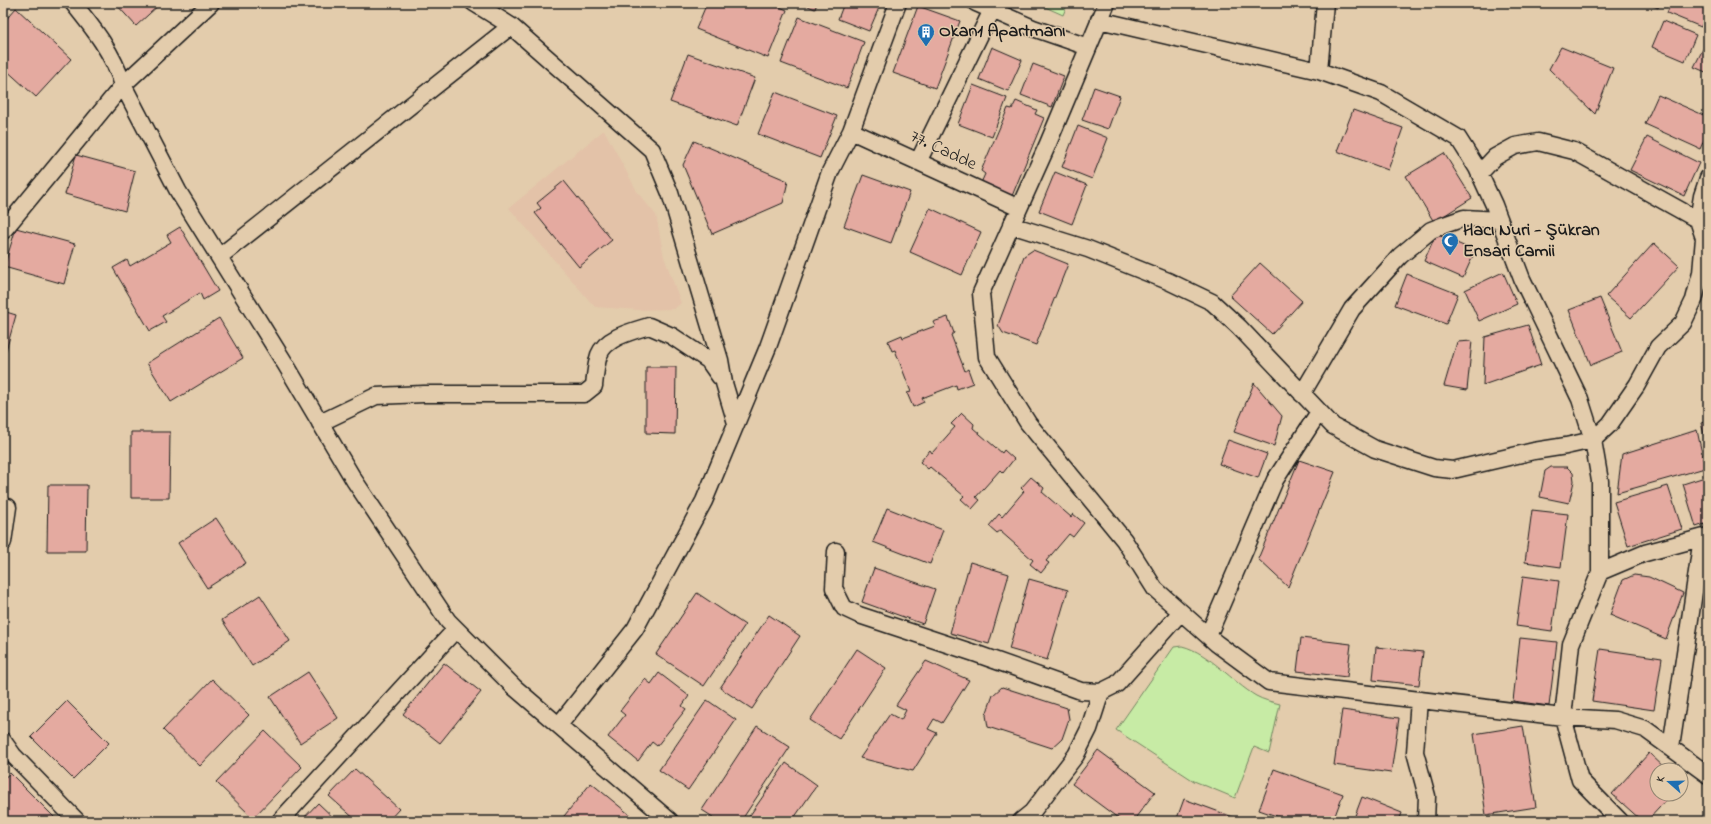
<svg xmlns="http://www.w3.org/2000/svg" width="1711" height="824" font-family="'Indie Flower',sans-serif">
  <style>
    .built { fill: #e3c2a8 }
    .green { fill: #c7eba5; stroke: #728460 }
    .building { fill: #e4aaa0; stroke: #1c1c1c }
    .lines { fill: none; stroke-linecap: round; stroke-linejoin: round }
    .minor-casing { stroke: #1c1c1c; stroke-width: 19 }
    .minor { stroke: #e3ccac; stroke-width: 16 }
    .labels { text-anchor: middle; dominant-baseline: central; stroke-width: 3; stroke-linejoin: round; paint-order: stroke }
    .poi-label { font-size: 18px; font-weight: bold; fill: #1c1c1c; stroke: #e3ccac; text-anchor: start }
    .street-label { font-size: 18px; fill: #1c1c1c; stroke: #e3ccac }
  </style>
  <rect width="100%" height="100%" fill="#e3ccac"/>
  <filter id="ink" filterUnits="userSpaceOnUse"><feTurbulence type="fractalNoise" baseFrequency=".025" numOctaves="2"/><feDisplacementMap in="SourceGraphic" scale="8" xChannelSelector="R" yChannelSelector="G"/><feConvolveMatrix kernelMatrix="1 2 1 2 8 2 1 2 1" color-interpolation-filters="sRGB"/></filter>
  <g filter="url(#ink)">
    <path class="built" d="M604,130L638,193L656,215L664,257L681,303L674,309L639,310L595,307L509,208Z"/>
    <path class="green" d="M1036,3H1068L1063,15Z
      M1182,646C1210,653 1232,682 1256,696C1263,700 1272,702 1280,704L1269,753L1254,747L1235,798L1194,781L1116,730L1174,647Z"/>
    <path class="building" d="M115,3H161L136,26Z
      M707,3H770L787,10L768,58L696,29Z
      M801,3H817L815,9Z
      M844,3H881L869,31L838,19Z
      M1647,3H1660L1658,8Z
      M1671,3H1708V10L1701,27L1667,13Z
      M918,6L960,21L935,88L893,73Z
      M16,8L71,59L36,97L3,67V23Z
      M799,17L864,42L847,88L781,63Z
      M1663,21L1696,35L1685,61L1652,47Z
      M1708,39V73L1694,67Z
      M992,47L1022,60L1008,91L979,79Z
      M1561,47L1613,68L1595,114L1549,69Z
      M688,54L755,78L737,126L670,102Z
      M1033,64L1064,76L1052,107L1021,95Z
      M973,85L1007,98L992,137L958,124Z
      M1094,87L1120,96L1108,129L1082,120Z
      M775,92L837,116L820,158L758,134Z
      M1658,95L1708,117V131L1700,149L1645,124Z
      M1016,101L1037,110L1035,114L1044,118L1012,196L981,183L985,174L981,171L1008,108L1012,109Z
      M1353,110L1403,128L1388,170L1337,151Z
      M1078,126L1108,138L1092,179L1062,167Z
      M1647,137L1699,163L1684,196L1630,170Z
      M694,141L788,181L783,203L712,234L683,165Z
      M1444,153L1472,198L1434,222L1406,176Z
      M76,155L135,171L125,211L65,194Z
      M1055,172L1087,185L1072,224L1039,211Z
      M863,175L910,192L891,243L844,226Z
      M564,181L612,240L579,267L535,213L541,208L537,203Z
      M930,208L981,232L962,275L910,252Z
      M180,227L218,291L203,300L200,293L162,316L166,322L150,331L113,268L127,260L130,266L171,242L167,235Z
      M16,228L75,244L64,284L4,267Z
      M1436,234L1475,251L1463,278L1424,261Z
      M1654,243L1679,266L1631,318L1606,296Z
      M1033,250L1068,264L1036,345L1003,333L998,325L1024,256Z
      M1260,263L1302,301L1272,334L1230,296Z
      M1503,272L1517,304L1479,321L1465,290Z
      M1407,274L1458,294L1446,324L1395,305Z
      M1600,298L1622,352L1591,365L1569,310Z
      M3,311L16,315L5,354L3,353Z
      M948,317L954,333L951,335L965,371L968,369L973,383L957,389L956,385L922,398L924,402L913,407L907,393L911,392L895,350L892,351L888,341L902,335L903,338L935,326L933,322Z
      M219,318L243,358L171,402L147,363Z
      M1528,325L1541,365L1483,385L1485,337Z
      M1472,341L1467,390L1444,386L1457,342Z
      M646,367H676L675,434L646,433Z
      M1254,383L1282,416L1274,446L1234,432Z
      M962,413L974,424L973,428L1002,453L1004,450L1014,459L1003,473L1000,470L976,497L980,500L972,509L961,499L964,496L930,467L928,469L920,462L930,450L932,453L955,427L951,424Z
      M1708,421V449L1701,423Z
      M1697,430L1705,468L1617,493L1622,454Z
      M131,432H170L169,498H131Z
      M1228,440L1267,454L1258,478L1219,464Z
      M1299,460L1335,472L1288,587L1258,559Z
      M1551,467H1567L1573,473L1574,481L1569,503L1540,497L1545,471Z
      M1708,476V523L1696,527L1683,484Z
      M1031,477L1044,488L1042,492L1071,517L1073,514L1084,523L1073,537L1069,534L1046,561L1049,563L1041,573L1030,564L1033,560L1000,531L997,533L989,526L999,514L1002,517L1024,491L1021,488Z
      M48,485H87L86,551H47Z
      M1668,486L1682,529L1628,546L1614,502Z
      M887,508L943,530L930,564L873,542Z
      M1532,510L1568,514L1561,567L1525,562Z
      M216,518L246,563L207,588L178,543Z
      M970,562L1009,574L989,644L950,633Z
      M874,568L935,589L923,624L862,602Z
      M1634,575L1649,577L1683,593L1666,639L1610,615L1623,580Z
      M1523,576L1559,581L1552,631L1516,626Z
      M1029,579L1068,590L1047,660L1009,649Z
      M697,593L745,625L704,686L656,654Z
      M260,595L290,641L252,666L222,620Z
      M769,615L800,636L752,709L720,688Z
      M1301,638L1351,644L1347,677L1297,671Z
      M1520,638L1557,642L1549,706L1513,701Z
      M1376,647L1423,652L1419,685L1373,680Z
      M857,649L886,668L839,739L810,720Z
      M1600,649L1662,658L1654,710L1592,701Z
      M926,661L969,680L942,723L934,719L928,729L937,733L913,771L860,758L890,714L901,720L906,710L896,705Z
      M444,663L481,692L440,743L403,714Z
      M1708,663V708L1702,707Z
      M308,672L338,718L300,743L270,697Z
      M659,673L689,696L682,706L686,709L657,746L652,742L638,761L608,737L625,715L620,711L645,679L651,684Z
      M212,679L249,715L200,766L163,730Z
      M1002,687L1067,708L1069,719L1062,739L1052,748L988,727L986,715L993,695Z
      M707,700L736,720L688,790L659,770Z
      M67,701L109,743L73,779L31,737Z
      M1342,710L1399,718L1391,773L1334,765Z
      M757,726L790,747L741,821H719L702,810Z
      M1523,726L1536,807L1486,815L1474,734Z
      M265,731L302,767L253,818L216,782Z
      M1098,750L1155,792L1133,821H1122L1072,784Z
      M1649,753L1667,770H1657V794H1672L1647,821H1642L1612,794Z
      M786,763L817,785L792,821H746Z
      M355,769L399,809L388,821H357L329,796Z
      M1274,769L1343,794L1333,821H1291L1259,810Z
      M10,773L58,821H6L3,818V779Z
      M591,783L630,815L625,821H560Z
      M1362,797L1402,813L1399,821H1353Z
      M1184,799L1244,821H1176Z
      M318,803L337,821H301Z"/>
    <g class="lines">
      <g class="minor-casing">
        <path id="minor" d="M73,3C94,29 113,53 123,85L178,191L286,365L354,480L448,621L514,687L670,821
          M474,3L511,26L652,150L670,193L720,360L724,383L736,423
          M976,3L1033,28L1088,47
          M1107,3L1047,146L981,293L987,357L1028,423L1124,540L1155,589L1216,643L1269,682L1563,717L1615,720L1645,729L1708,775
          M1099,20L1319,71L1381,93L1458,138L1477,168L1494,205L1522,279L1580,399L1593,440L1600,481V572
          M1319,71L1325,3
          M851,131L1019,208
          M918,162L992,10
          M1480,173L1495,157L1515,146L1538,142L1574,151L1698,220
          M1011,225L1088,249L1168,281L1212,302L1239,327L1333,426L1375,449L1434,468L1453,470L1534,451L1566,446L1593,440L1610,424L1637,385L1658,347L1683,323L1694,300L1701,273L1704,238L1698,220L1702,196L1708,178
          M3,231L123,85L211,3
          M219,257L511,26
          M1302,394L1352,309L1400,256L1431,230L1444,225L1464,218L1499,220
          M320,423L376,396L424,394H584L594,386C595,376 596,364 599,355C606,337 633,331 649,326L672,336L708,360L720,377
          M3,542L8,507
          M836,551L834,588L844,608L859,615L977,654L1081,691L1101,692L1117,684L1181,612
          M1208,636L1275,480L1319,412
          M1419,700L1415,752L1427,796L1426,821
          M559,725L635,629L704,501L768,347L830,172L851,131L898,3
          M3,741L13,755L77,821
          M1671,747L1702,538
          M280,821L456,629
          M1021,821L1032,812L1076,755L1089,729L1101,692
          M1620,821L1580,780L1563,717L1571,644L1600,572L1645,553L1708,536"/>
      </g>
      <use href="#minor" class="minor"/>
    </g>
  </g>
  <defs>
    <g id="building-pin" transform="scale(0.9)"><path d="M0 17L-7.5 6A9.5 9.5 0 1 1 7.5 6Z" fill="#1f6fb2" stroke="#e3ccac"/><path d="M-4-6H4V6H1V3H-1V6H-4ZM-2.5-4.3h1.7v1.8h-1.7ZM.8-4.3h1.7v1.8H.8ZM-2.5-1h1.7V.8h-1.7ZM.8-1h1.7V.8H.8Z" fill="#fff"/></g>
    <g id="mosque-pin" transform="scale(0.9)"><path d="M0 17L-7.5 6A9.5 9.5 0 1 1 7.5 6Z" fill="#1f6fb2" stroke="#e3ccac"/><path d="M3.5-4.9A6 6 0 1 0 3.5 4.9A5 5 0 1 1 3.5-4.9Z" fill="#fff"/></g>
  </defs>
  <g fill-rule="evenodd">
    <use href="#building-pin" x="926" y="32"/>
    <use href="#mosque-pin" x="1450" y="241"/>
  </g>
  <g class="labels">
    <g class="poi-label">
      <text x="939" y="32">Okan1 Apartmanı</text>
      <text x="1463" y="231">Hacı Nuri - Şükran<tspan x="1463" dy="21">Ensari Camii</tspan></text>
    </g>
    <g class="street-label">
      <text transform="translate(943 151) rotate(25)">77. Cadde</text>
    </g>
  </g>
  <rect width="1711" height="824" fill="none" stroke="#e3ccac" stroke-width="16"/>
  <rect x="8" y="8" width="1695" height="808" fill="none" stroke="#1c1c1c" stroke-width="1.5" filter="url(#ink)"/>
  <g transform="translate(1669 782) rotate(290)"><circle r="19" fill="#e3ccac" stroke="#938672"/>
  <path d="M0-3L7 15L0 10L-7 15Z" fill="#1f6fb2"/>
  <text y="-6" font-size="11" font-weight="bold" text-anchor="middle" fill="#1c1c1c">K</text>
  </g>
</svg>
